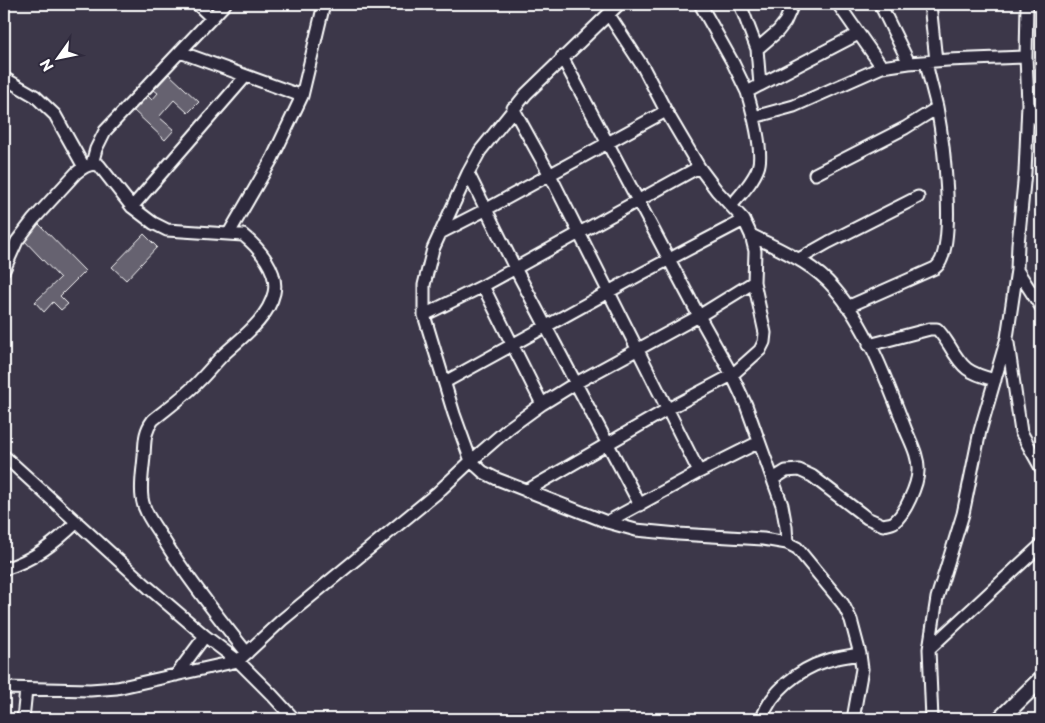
<svg xmlns="http://www.w3.org/2000/svg" width="1045" height="723" font-family="'Playpen Sans',sans-serif">
  <style>
    .building { fill: #666270; stroke: #fff }
    .lines { fill: none; stroke-linecap: round; stroke-linejoin: round }
    .street-casing { stroke: #fff; stroke-width: 15 }
    .secondary-casing { stroke: #fff; stroke-width: 19 }
    .street { stroke: #2f2a3d; stroke-width: 11 }
    .secondary { stroke: #2f2a3d; stroke-width: 15 }
  </style>
  <rect width="100%" height="100%" fill="#3c3749"/>
  <filter id="ink" filterUnits="userSpaceOnUse"><feTurbulence type="fractalNoise" baseFrequency=".02" numOctaves="2"/><feDisplacementMap in="SourceGraphic" scale="10" xChannelSelector="R" yChannelSelector="G"/><feConvolveMatrix kernelMatrix="1 2 1 2 8 2 1 2 1" color-interpolation-filters="sRGB"/></filter>
  <g filter="url(#ink)">
    <path class="building" d="M169,74L199,102L188,113L174,100L159,117L174,130L165,140L133,110L147,95L152,100L158,93L154,90Z
      M38,223L85,271L60,296L68,304L61,310L53,302L44,312L35,302L60,278L22,238Z
      M144,234L157,247L126,280L112,267Z"/>
    <g class="lines">
      <g class="street-casing">
        <path id="street" d="M197,4L212,18
          M700,4L733,63L747,92
          M838,4L882,67
          M880,4L909,63
          M930,4L936,61
          M757,49L778,31L785,22L793,4
          M180,52L302,96
          M562,57L699,316L732,375L746,405L782,505L786,527L787,543
          M4,78L35,96L55,115L84,167
          M760,85L858,34
          M1028,104L1041,124
          M513,108L550,175L699,472
          M754,117L794,106L882,67L909,63L948,60L1026,57
          M92,164L96,149L105,131L225,4
          M468,173L515,268L640,505
          M815,174L905,128L937,108
          M731,206C740,195 753,182 758,168C764,153 752,109 747,92L760,85L757,49L740,4
          M132,207L245,77
          M229,233L272,159L302,96L324,4
          M440,233L485,210L666,111
          M751,235C780,250 813,263 834,288C867,326 887,381 905,428C910,441 919,456 918,471C918,484 905,514 894,522C891,524 887,524 883,525L867,518L812,476L799,470L786,471L773,479
          M799,259L829,242L918,197
          M4,270L17,241L33,220L76,173C84,167 89,163 99,165L132,207L153,223L167,230L243,235C259,248 279,271 274,293C268,319 241,338 223,355C215,363 208,372 200,380C186,395 169,407 153,420C144,432 145,441 144,456C143,470 140,484 142,498C144,513 155,526 163,539C188,579 217,616 247,653
          M1017,270L1041,307
          M754,282L699,316L576,383L542,404L509,428L471,461L483,472L497,479L607,522L636,530L678,534L763,539L787,543L797,548L843,604L851,620L860,654L862,669L853,719
          M483,286L542,404
          M847,307L935,268C959,252 942,134 937,107C933,91 929,77 926,62
          M424,315L483,286L699,167
          M1008,343L1021,432L1041,468
          M869,345L930,329H937C942,334 945,339 949,345C963,369 968,373 995,380
          M445,382L641,274L744,220
          M4,456L149,588L205,636L238,661L272,695L294,719
          M526,491L668,409L732,375L760,350L764,342L765,333L754,282L755,251L751,235L744,220L717,191L699,167L666,111L643,67L609,15
          M607,522L699,472L759,442
          M4,569C34,560 55,543 77,522
          M929,649L1041,545
          M176,675L205,636
          M4,688L90,690L117,688L238,661L282,620L437,493L471,461L454,414L424,315V285L433,249L468,173L480,151L526,94L619,4
          M23,719L26,690
          M762,719C770,692 799,669 826,661C837,657 849,656 860,654
          M932,719L929,649L937,598L963,514L980,431L1007,338L1017,270L1018,244L1025,172L1028,104L1026,57L1027,4"/>
      </g>
      <g class="secondary-casing">
        <path id="secondary" d="M1000,719L1041,679"/>
      </g>
      <use href="#street" class="street"/>
      <use href="#secondary" class="secondary"/>
    </g>
  </g>
  <rect width="1045" height="723" fill="none" stroke="#2f2a3d" stroke-width="20"/>
  <rect x="10" y="10" width="1025" height="703" fill="none" stroke="#fff" stroke-width="2" filter="url(#ink)"/>
  <g transform="translate(58 58) rotate(237)" stroke="#2f2a3d" stroke-width="4" paint-order="stroke">
  <path d="M0-4L9 19L0 12L-9 19Z" fill="#ffffff"/>
  <text y="-8" font-size="14" font-weight="bold" text-anchor="middle" fill="#ffffff">N</text>
  </g>
</svg>
